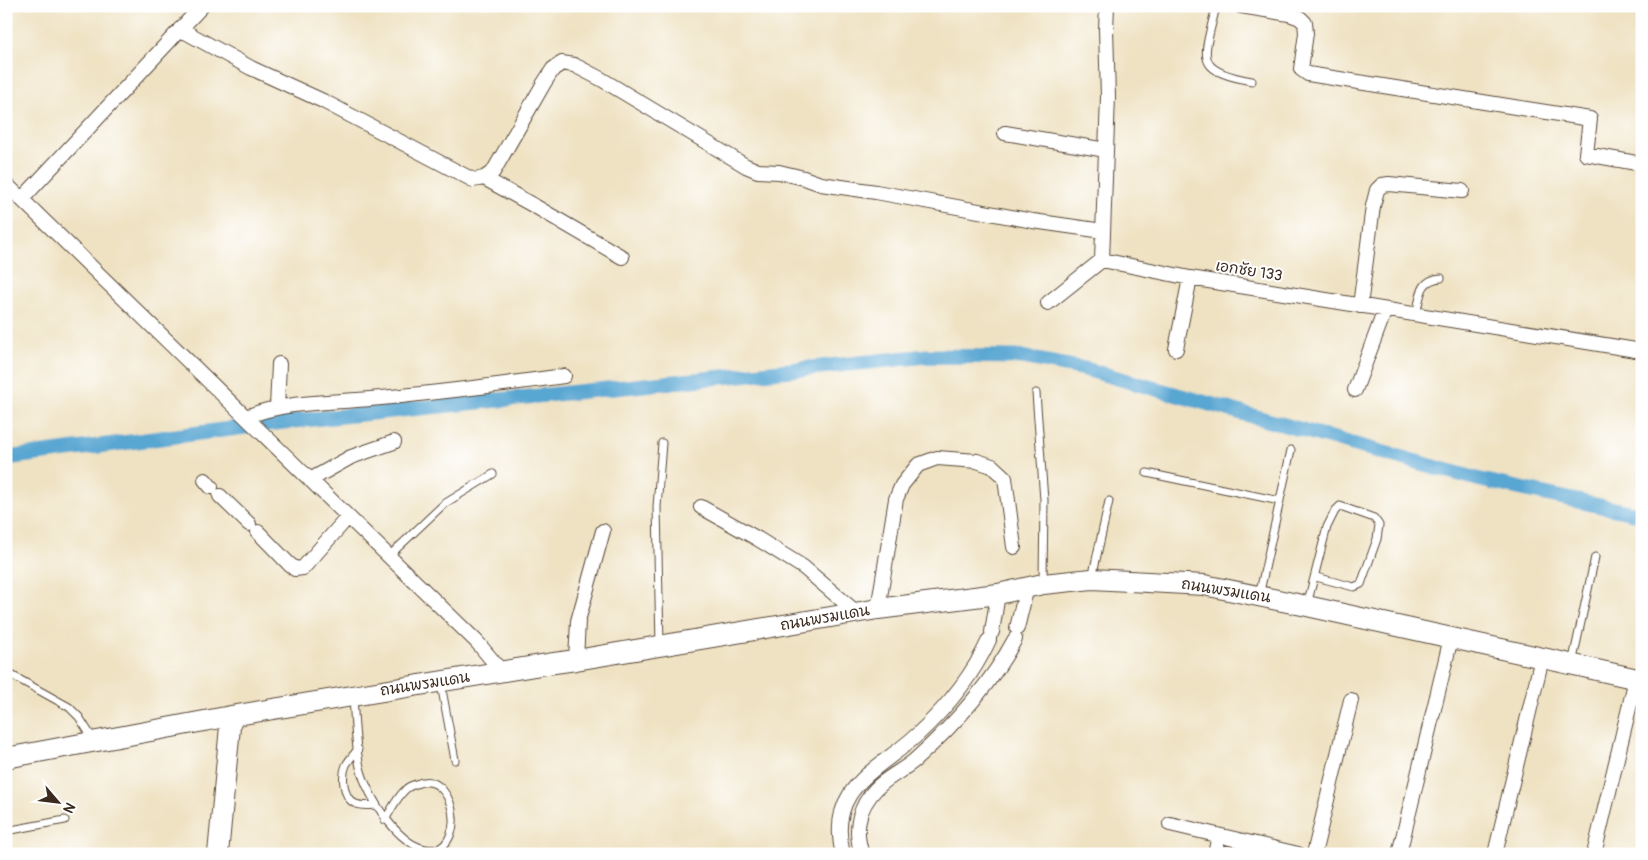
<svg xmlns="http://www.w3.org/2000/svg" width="1648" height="860" font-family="Pangolin,'Playpen Sans Thai',sans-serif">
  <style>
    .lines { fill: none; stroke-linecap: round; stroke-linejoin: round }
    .canal { stroke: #58a6d2; stroke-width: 15 }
    .lane-casing { stroke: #564637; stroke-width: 9 }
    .street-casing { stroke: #564637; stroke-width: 16 }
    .secondary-casing { stroke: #564637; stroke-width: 22 }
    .lane { stroke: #fff; stroke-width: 7 }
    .street { stroke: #fff; stroke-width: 14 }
    .secondary { stroke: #fff; stroke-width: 20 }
    .labels { text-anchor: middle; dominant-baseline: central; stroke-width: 4; stroke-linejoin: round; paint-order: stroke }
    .street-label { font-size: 15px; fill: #3b2a1e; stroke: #fff }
  </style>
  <rect width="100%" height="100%" fill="#fff"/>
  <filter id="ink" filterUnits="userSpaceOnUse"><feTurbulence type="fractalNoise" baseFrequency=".02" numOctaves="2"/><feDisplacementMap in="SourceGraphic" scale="10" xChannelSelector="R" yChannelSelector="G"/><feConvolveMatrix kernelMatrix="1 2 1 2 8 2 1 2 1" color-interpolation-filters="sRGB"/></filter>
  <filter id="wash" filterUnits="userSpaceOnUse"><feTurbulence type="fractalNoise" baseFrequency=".0096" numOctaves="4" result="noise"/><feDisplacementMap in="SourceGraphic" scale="20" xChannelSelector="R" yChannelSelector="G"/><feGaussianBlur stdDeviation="1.12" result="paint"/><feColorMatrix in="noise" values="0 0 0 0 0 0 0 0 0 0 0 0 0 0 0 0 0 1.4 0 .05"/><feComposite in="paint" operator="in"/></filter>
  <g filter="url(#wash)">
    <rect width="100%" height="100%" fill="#efe2c2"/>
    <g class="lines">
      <path class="canal" d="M6,458L284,422L927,356L1022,357L1085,369L1481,480L1642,515"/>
    </g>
  </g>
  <g filter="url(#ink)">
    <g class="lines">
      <g class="lane-casing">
        <path id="lane" d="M1216,6C1205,57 1191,70 1252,81
          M1416,314C1421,296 1419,280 1441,278
          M1639,351L1642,335
          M1036,393L1044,500L1043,582
          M1147,473L1280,501
          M389,556L444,504L493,474
          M1092,578L1109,501
          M1259,596L1291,450
          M1307,605L1327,527L1335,511L1340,506L1374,518L1379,525L1377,539L1361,584L1354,587L1316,577
          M660,645L657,507L662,443
          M1572,664L1595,557
          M6,672L69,707L79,717L93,739
          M441,684L455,760
          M353,699C355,721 355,745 360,767C366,794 404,860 440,848C449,843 454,829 453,818C452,799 439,774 416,784C413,785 409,786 406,789C397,797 391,810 385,820
          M358,749C354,754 349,760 346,765C343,772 343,778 344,785C347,805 358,807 376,805
          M6,831L65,820"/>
      </g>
      <g class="street-casing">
        <path id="street" d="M1241,6L1289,14L1300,18L1305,23L1306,33L1301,69L1308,74L1590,119L1586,154L1642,164
          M180,29L251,68L323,101L473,180L484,178L493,172L544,83L553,69L562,63L574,65L601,79L746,166L758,171L779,172L804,178L821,184L876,192L1033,221L1103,231
          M1005,133L1106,150
          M484,178L538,208L622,257
          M6,184L477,642L502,672
          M22,199L202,6
          M1102,260L1190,278L1642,351
          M1102,260L1108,97L1106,29L1107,6
          M1048,303L1102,260
          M1360,306L1373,206L1377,190L1382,185L1389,184L1462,191
          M1176,349L1190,278
          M1355,390L1385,310
          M277,408L279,364
          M246,417C285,401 328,403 370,399C435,393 499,385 564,376
          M205,480L211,487
          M310,480L351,457L394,442
          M220,496L249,524
          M701,507L758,539L803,567L857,613
          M258,532L289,564L295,569L303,568L348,517
          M878,609L896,499L902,485L918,465L937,458L977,461L992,466L1005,478L1014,547
          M1017,628L1027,587
          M992,632L998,594
          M576,660L578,621L603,531
          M1170,824L1298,854
          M843,854C826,787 878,771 918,734C946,708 973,675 989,640
          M862,854C855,834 857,813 870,796C881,780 901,772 915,760C953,726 991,684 1015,639
          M1215,854L1219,836
          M1314,854L1351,700
          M1399,854L1451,638
          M1495,854L1542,658
          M1594,854L1636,679"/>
      </g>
      <g class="secondary-casing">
        <path id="secondary" d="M6,758L231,716L547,664L576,660L878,609L998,594L1043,584L1092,579L1204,585L1307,606L1642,680
          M218,854L231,716"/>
      </g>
      <use href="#lane" class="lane"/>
      <use href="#street" class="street"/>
      <use href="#secondary" class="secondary"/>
    </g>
  </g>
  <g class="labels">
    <g class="street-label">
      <text transform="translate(1249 271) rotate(9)">เอกชัย 133</text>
      <text transform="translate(1226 591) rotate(9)">ถนนพรมแดน</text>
      <text transform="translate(825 618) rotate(-10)">ถนนพรมแดน</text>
      <text transform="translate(425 684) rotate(-9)">ถนนพรมแดน</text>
    </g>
  </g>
  <rect width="1648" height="860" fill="none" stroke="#fff" stroke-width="25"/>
  <g transform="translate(58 802) rotate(118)" stroke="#ffffff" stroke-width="4" paint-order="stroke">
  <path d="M0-4L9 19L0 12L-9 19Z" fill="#3b2a1e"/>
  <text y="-8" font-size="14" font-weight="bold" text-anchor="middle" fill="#3b2a1e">N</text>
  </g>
</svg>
